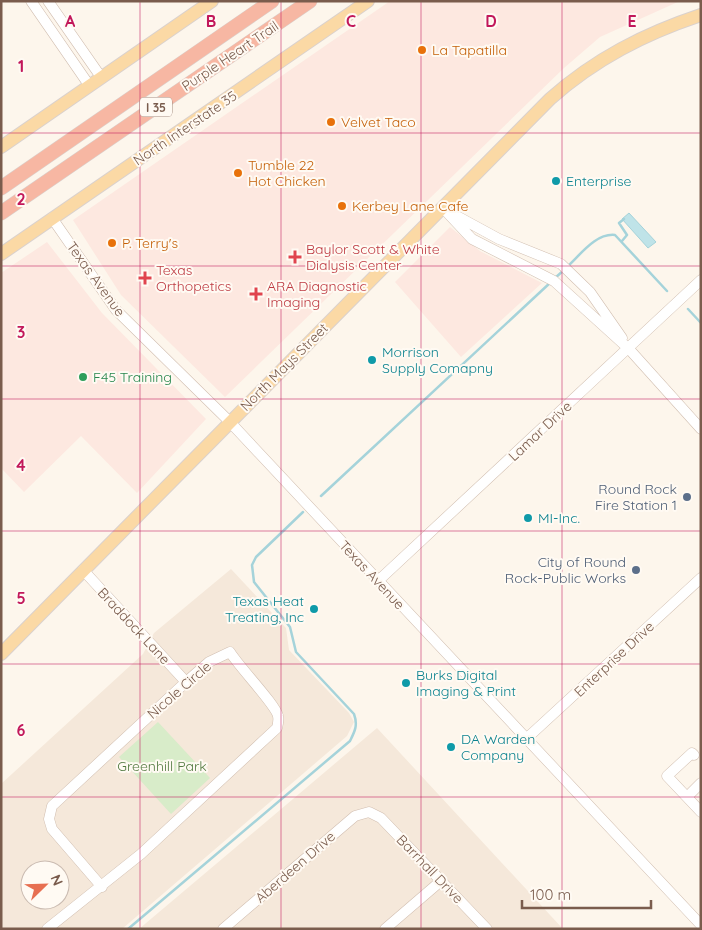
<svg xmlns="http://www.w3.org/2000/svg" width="702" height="930" font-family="Quicksand,sans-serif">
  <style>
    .residential { fill: #f5e8da; fill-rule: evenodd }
    .commercial { fill: #fde8e0 }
    .green { fill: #d8ecc9 }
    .water { fill: #bfe3e8; stroke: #a5d3da }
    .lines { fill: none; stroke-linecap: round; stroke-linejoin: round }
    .stream { stroke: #a5d3da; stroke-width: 2.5 }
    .minor-casing { stroke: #d1beb0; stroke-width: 11 }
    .major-casing { stroke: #dad1cd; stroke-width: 14 }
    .highway-casing { stroke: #dad1cd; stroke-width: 15 }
    .minor { stroke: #fff; stroke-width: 10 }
    .major { stroke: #fbd9a5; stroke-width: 12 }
    .highway { stroke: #f7b7a3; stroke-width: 14 }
    .grid { fill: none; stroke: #c2185b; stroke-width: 1; stroke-opacity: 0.55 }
    .food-dot { fill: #e8710a; stroke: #fffaf3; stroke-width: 2 }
    .culture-dot { fill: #0f9aa8; stroke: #fffaf3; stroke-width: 2 }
    .health-dot { fill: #e0444e; stroke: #fffaf3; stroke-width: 2 }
    .leisure-dot { fill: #2e9e5b; stroke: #fffaf3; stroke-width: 2 }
    .service-dot { fill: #5c6f8a; stroke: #fffaf3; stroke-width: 2 }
    .labels { text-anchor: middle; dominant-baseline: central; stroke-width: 4; stroke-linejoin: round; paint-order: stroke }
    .shield { fill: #fffaf3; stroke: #a28b7f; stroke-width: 1 }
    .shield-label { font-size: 12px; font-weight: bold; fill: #7a5c4d }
    .food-label { font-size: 14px; fill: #c56008; stroke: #fffaf3; text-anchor: start }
    .street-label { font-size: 14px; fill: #7a5c4d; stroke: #fffaf3 }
    .culture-label { font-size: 14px; fill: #0d838f; stroke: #fffaf3; text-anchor: start }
    .health-label { font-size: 14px; fill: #be3a42; stroke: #fffaf3; text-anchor: start }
    .leisure-label { font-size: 14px; fill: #27864d; stroke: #fffaf3; text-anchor: start }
    .service-label { font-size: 14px; fill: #4e5e75; stroke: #fffaf3; text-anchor: end }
    .park-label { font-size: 14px; fill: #537a41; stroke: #fffaf3 }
    .grid-label { font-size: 16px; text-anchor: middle; font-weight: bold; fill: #c2185b; stroke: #fffaf3; stroke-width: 4; stroke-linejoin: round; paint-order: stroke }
  </style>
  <rect width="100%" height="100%" fill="#fdf6ec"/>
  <path class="residential" d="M231,569L286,628L289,650L349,713L354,722L347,736L122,929H1V784L143,654L154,633ZM30,870H60V900H30Z
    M377,728L563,929H139Z"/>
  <path class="commercial" d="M390,1H680L600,37L564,68L225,397L121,295L73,220Z
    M450,227L480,251L542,283L461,357L395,282Z
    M47,242L102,313L206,419L137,493L81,436L24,492L1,468V273Z"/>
  <path class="green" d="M158,722L210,778L171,814L119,757Z"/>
  <path class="water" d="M629,213L656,242L648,248L622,219Z"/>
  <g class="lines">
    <path class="stream" d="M622,241L627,235L619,223L624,219
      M568,266C581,254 596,233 615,235L667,291
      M555,278L564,270
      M688,309L701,323
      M321,496L551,282
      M128,929L350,741C355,731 358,725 354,714L296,652L290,627L254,582L252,565L256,557L303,512"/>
    <g class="minor-casing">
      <path id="minor" d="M31,1L89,85
        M48,1L101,77
        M443,208L472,239L554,281L629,349L701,429
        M453,214L499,239L561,264L590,292L622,338
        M52,218L116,310L229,421L701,925
        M83,570L186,682
        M378,581L701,280
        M526,739L701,578
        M694,755L692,753L667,776L701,812
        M687,797L701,783
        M47,929L141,854L277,728C278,724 279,720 278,716C276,705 239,667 230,652L209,662L186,682L52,806L49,819L52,829L102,887
        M223,929L355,816L369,812L381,818L487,929
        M385,929L442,880"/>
    </g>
    <g class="major-casing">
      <path id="major" d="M1,147L212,1
        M1,254L368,1
        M1,654L550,99C595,59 644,34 701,15"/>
    </g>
    <g class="highway-casing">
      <path id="highway" d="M1,188L272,1
        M1,213L310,1"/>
    </g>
    <use href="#minor" class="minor"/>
    <use href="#major" class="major"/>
    <use href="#highway" class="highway"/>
  </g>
  <path class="grid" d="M140,1V929M281,1V929M421,1V929M562,1V929M1,133H701M1,266H701M1,399H701M1,531H701M1,664H701M1,797H701"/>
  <g class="food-dot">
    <circle cx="422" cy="50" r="5"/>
    <circle cx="331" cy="122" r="5"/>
    <circle cx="238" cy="173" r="5"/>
    <circle cx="342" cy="206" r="5"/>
    <circle cx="112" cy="243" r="5"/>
  </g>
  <g class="culture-dot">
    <circle cx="556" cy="181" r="5"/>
    <circle cx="372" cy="360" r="5"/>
    <circle cx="528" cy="518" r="5"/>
    <circle cx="314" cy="609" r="5"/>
    <circle cx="406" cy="683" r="5"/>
    <circle cx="451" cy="747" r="5"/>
  </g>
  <g class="health-dot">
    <path d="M292.5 249.5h5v5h5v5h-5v5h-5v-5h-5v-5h5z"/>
    <path d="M142.5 270.5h5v5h5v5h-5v5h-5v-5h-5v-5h5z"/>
    <path d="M253.5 286.5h5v5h5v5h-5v5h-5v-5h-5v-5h5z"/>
  </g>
  <circle class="leisure-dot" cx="83" cy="377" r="5"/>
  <g class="service-dot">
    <circle cx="687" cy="497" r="5"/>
    <circle cx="636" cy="570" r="5"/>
  </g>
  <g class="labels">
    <rect class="shield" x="140" y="97.5" width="32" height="19" rx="4"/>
    <g class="shield-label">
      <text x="156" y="107">I 35</text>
    </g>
    <g class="food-label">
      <text x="432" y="50">La Tapatilla</text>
      <text x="341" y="122">Velvet Taco</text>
      <text x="248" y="165">Tumble 22<tspan x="248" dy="16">Hot Chicken</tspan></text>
      <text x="352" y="206">Kerbey Lane Cafe</text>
      <text x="122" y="243">P. Terry's</text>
    </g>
    <g class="street-label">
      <text transform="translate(230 56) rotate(-34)">Purple Heart Trail</text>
      <text transform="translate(185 128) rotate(-34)">North Interstate 35</text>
      <text transform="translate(96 279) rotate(54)">Texas Avenue</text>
      <text transform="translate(284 367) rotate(-45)">North Mays Street</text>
      <text transform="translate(540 431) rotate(-43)">Lamar Drive</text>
      <text transform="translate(372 575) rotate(47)">Texas Avenue</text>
      <text transform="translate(134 626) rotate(47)">Braddock Lane</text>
      <text transform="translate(614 659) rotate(-43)">Enterprise Drive</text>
      <text transform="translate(179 690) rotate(-41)">Nicole Circle</text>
      <text transform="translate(295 867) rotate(-41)">Aberdeen Drive</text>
      <text transform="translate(430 869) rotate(46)">Barrhall Drive</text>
    </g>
    <g class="culture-label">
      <text x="566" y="181">Enterprise</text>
      <text x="382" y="352">Morrison<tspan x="382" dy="16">Supply Comapny</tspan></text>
      <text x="538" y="518">MI-Inc.</text>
      <text x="304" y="601" text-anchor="end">Texas Heat<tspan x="304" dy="16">Treating, Inc</tspan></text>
      <text x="416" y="675">Burks Digital<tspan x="416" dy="16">Imaging &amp; Print</tspan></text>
      <text x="461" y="739">DA Warden<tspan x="461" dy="16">Company</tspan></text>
    </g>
    <g class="health-label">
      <text x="306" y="249">Baylor Scott &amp; White<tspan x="306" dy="16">Dialysis Center</tspan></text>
      <text x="156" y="270">Texas<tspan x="156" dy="16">Orthopetics</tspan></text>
      <text x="267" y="286">ARA Diagnostic<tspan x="267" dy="16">Imaging</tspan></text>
    </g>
    <g class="leisure-label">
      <text x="93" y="377">F45 Training</text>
    </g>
    <g class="service-label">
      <text x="677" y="489">Round Rock<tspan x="677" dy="16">Fire Station 1</tspan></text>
      <text x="626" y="562">City of Round<tspan x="626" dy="16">Rock-Public Works</tspan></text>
    </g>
    <g class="park-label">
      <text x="162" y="766">Greenhill Park</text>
    </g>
  </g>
  <g class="grid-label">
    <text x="70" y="27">A</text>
    <text x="211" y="27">B</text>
    <text x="351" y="27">C</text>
    <text x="491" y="27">D</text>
    <text x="632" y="27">E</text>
    <text x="21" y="72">1</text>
    <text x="21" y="205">2</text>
    <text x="21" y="338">3</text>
    <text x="21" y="471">4</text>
    <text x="21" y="604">5</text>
    <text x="21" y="736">6</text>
  </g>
  <rect width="702" height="930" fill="none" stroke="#7a5c4d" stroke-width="5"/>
  <g transform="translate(45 885) rotate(67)"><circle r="24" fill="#fffaf3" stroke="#cabbb1"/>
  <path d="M0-4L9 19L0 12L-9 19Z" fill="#e76f51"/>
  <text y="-8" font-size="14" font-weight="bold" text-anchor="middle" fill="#7a5c4d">N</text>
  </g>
  <path d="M522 900v8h129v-8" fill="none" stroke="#7a5c4d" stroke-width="2.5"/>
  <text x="530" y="900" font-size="15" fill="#7a5c4d" stroke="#fffaf3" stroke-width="4" paint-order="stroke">100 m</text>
</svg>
